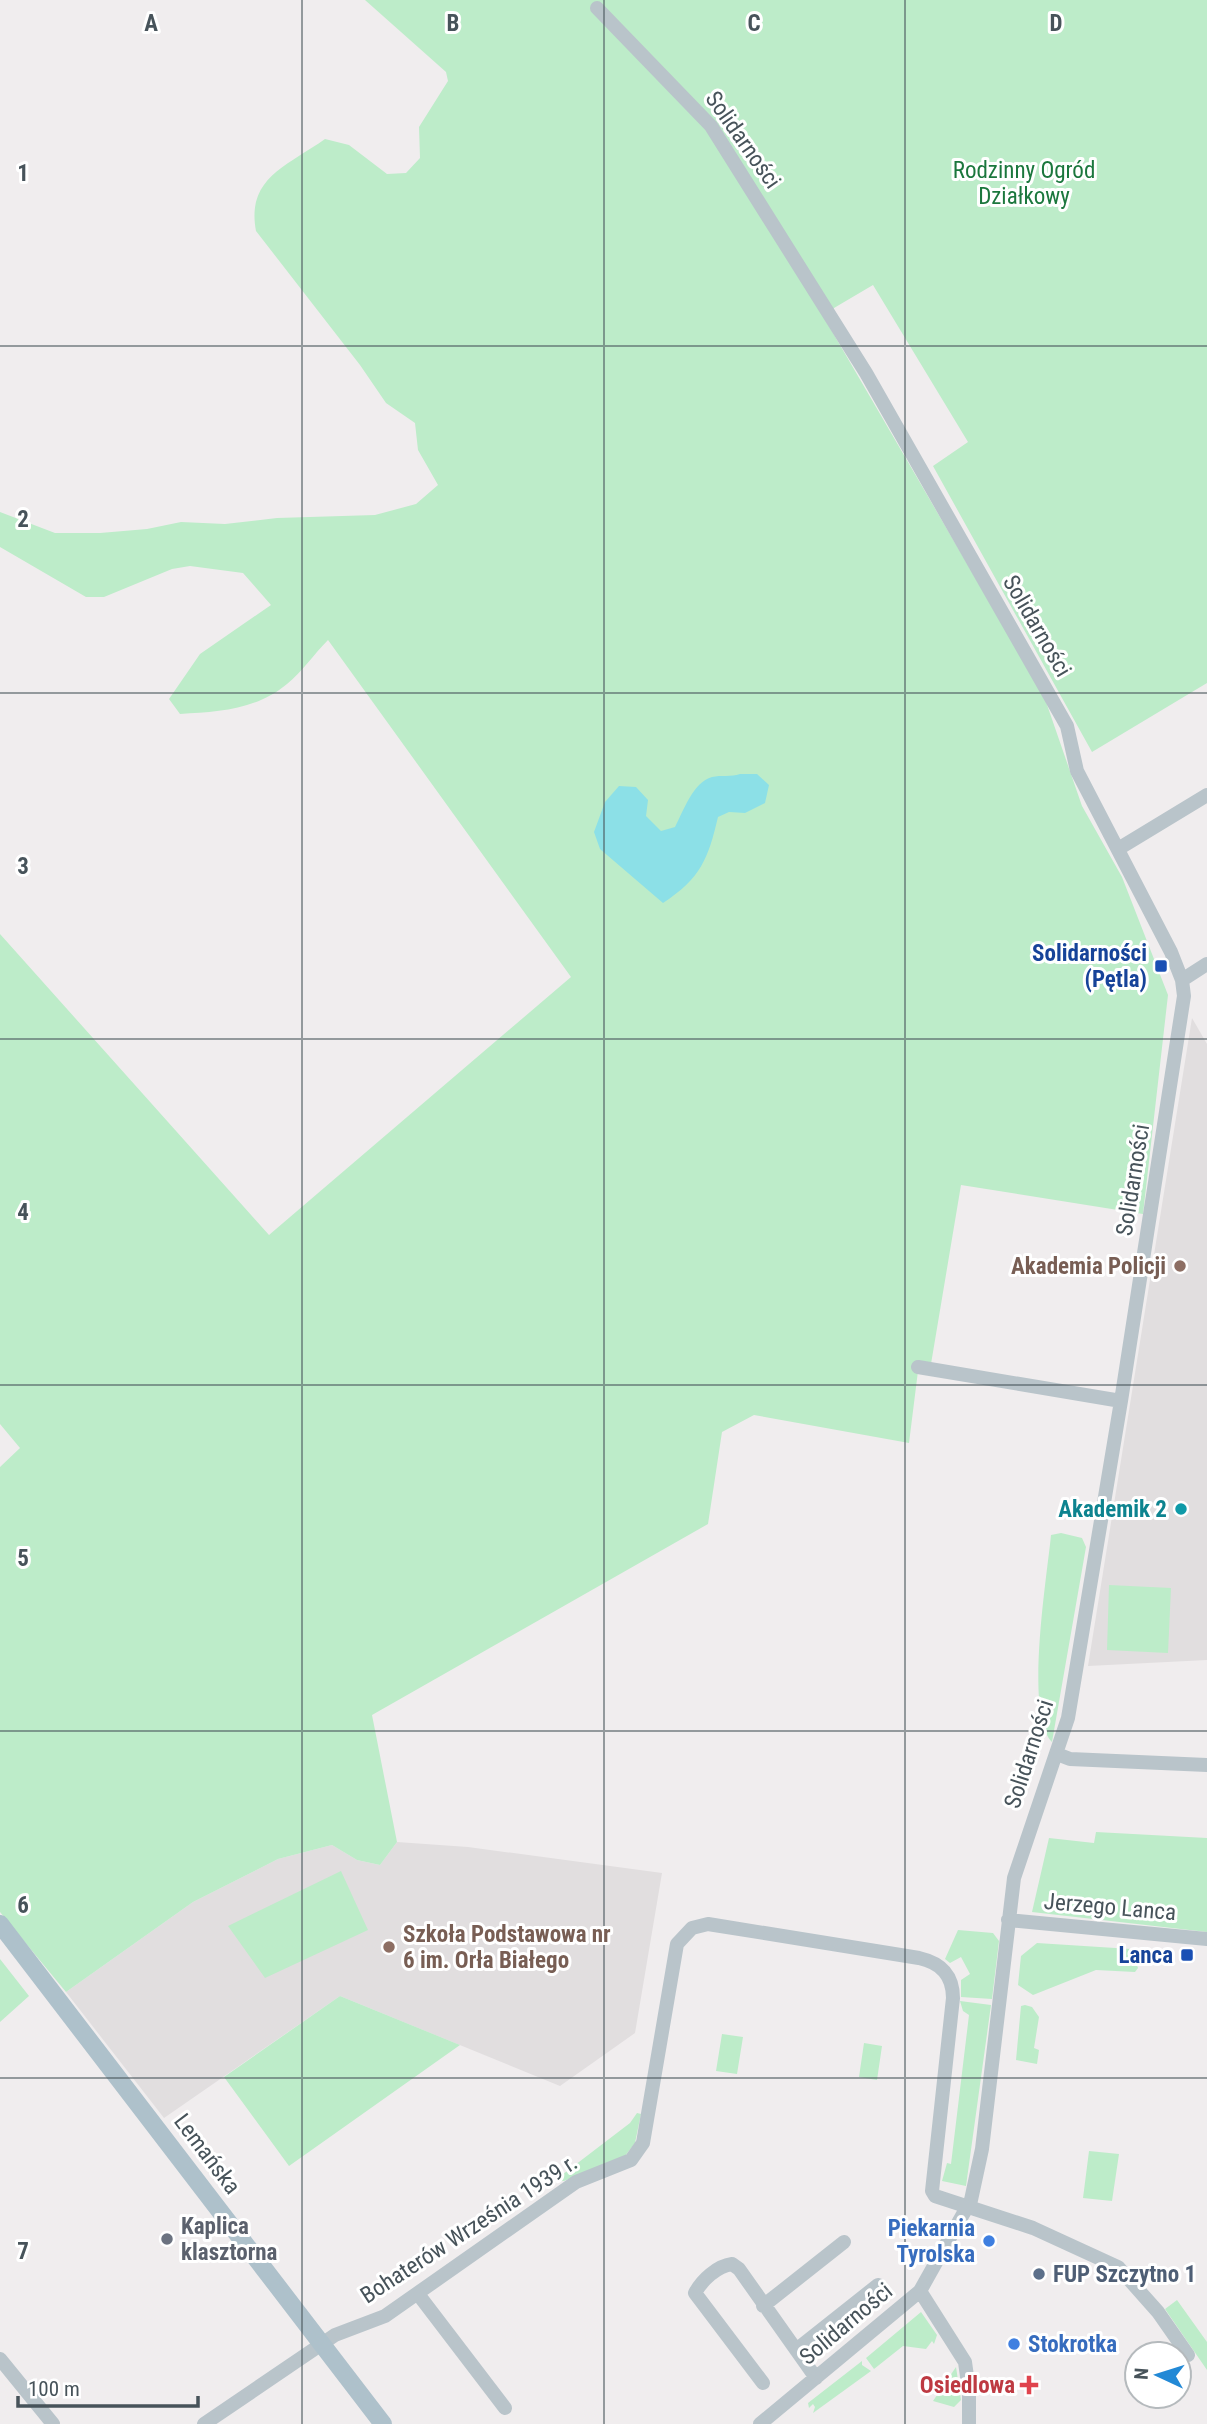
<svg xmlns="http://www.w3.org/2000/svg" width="1207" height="2424" font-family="'Roboto Condensed',sans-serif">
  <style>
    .education { fill: #e1dedf }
    .green { fill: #bdecc9 }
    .water { fill: #8ce0e7 }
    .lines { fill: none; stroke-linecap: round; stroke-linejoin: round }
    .minor { stroke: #b9c4ca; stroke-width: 14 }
    .major { stroke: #aec1cb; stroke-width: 18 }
    .grid { fill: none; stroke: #47535a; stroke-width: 2; stroke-opacity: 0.55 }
    .transit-dot { fill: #1a4fb4; stroke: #fff; stroke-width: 2.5 }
    .education-dot { fill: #8d6e63; stroke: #fff; stroke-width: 2.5 }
    .culture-dot { fill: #0f9aa8; stroke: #fff; stroke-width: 2.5 }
    .worship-dot { fill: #6b7280; stroke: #fff; stroke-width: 2.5 }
    .shop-dot { fill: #3f7fe0; stroke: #fff; stroke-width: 2.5 }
    .service-dot { fill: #5c6f8a; stroke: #fff; stroke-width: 2.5 }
    .health-dot { fill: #e0444e; stroke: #fff; stroke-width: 2.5 }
    .labels { text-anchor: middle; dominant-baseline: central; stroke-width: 6; stroke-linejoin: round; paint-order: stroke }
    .street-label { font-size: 23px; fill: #47535a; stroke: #fff }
    .park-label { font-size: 23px; fill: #1b773d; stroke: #fff }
    .transit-label { font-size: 23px; font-weight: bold; fill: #164399; stroke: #fff; text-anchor: end }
    .education-label { font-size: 23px; font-weight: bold; fill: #785e54; stroke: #fff; text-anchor: end }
    .culture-label { font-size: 23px; font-weight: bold; fill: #0d838f; stroke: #fff; text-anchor: end }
    .worship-label { font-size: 23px; font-weight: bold; fill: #5b616d; stroke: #fff; text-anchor: start }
    .shop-label { font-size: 23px; font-weight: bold; fill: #366cbe; stroke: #fff; text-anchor: end }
    .service-label { font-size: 23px; font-weight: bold; fill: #4e5e75; stroke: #fff; text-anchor: start }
    .health-label { font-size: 23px; font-weight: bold; fill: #be3a42; stroke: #fff; text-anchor: end }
    .grid-label { font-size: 23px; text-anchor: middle; font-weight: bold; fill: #47535a; stroke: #fff; stroke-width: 6; stroke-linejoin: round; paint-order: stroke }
  </style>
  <rect width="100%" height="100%" fill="#f0edee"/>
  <path class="education" d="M1192,1018L1207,1044V1660L1088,1666Z
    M397,1842L468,1847L662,1873L635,2033L560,2086L340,1996L164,2118L66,1992L193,1902L278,1859L332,1845L357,1860L380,1865Z"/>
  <path class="green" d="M365,0H1207V683L1092,752L933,466L968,442L873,285L834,308L826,321L1044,696L1082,806L1122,877L1168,995L1143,1214L961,1185L931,1364L919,1363L909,1443L754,1415L722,1432L708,1524L372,1715L397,1842L380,1865L357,1860L332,1845L278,1859L193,1902L66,1992L0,1912V1467L20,1448L0,1424V934L269,1235L571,977L328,640C314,654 302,672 287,684C256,710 218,712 180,714L169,699L200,654L271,605L243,573L190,566L172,569L104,597H86L0,547V512L55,533H100L147,529L181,522L225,524L277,518L375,515L416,504L438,485L418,450L415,423L386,403L360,365L256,231C246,178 287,166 325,139L349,145L387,174L406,173L420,158L419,127L448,81L446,72Z
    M1061,1533L1082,1538L1086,1547L1052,1742C1024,1714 1047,1577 1051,1535Z
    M1109,1585L1171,1588L1168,1653L1107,1650Z
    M1096,1832L1207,1838V1932L1032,1912L1049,1838L1094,1843Z
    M341,1871L368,1930L265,1978L228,1926Z
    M958,1930L993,1933L999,1941L992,1999L961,1997V1980L970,1974L961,1957L950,1963L945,1959Z
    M1037,1943L1131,1949L1138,1968L1135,1972L1096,1970L1033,1995L1018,1985L1021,1956Z
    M0,1959L29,1996L0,2022Z
    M340,1996L460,2045L289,2166L224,2077Z
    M960,2001L991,2005L966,2186L942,2181L947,2163L951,2164L969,2015L963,2011Z
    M1025,2005L1032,2007L1039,2017L1034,2048L1039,2050L1037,2064L1016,2060L1021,2006Z
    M722,2034L743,2037L737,2074L716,2071Z
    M864,2043L882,2046L877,2080L859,2077Z
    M637,2113L641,2114L635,2143L625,2156L564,2181L546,2180L558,2178L630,2123Z
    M1089,2151L1119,2154L1112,2201L1083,2198Z
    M1177,2300L1207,2342V2370L1165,2309Z
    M921,2312L937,2335L934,2344L932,2341L926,2349L903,2346L874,2369L866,2358Z
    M862,2361V2365L871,2371L813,2413L815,2407L813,2404L809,2408L808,2403Z
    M956,2367L961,2400L954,2407L933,2401Z"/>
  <path class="water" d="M740,774H757L769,785L765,803L745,813L729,812L718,817C708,859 701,878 663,903L600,849L594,832L605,802L619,786L636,787L648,800L646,816L661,831L675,827C683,812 693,782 712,777C721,775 731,777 740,774Z"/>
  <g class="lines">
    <path class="minor" d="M597,8L711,126L866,373L1067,726L1077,771L1171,952L1182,980L1184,996L1121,1401L1068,1718L1014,1878L982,2149L971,2200L920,2291L760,2424
      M1118,849L1207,795
      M1182,980L1207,964
      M918,1367L1121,1401
      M1057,1754L1070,1759L1207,1765
      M1008,1920L1207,1939
      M920,2291L965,2362L969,2391V2424
      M418,2294L505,2408
      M763,2306L844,2242
      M796,2350L878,2285
      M0,2359L53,2424
      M763,2383L695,2293C702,2280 717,2266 732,2264L739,2269L816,2378
      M204,2424L335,2335L385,2316L576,2182L631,2160L643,2143L677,1944L692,1928L708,1924L919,1958C941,1963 953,1975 953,1998L932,2191L935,2196L1033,2228L1118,2267L1158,2312L1188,2355"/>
    <path class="major" d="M0,1924L383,2424"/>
  </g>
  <path class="grid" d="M302,0V2424M604,0V2424M905,0V2424M0,346H1207M0,693H1207M0,1039H1207M0,1385H1207M0,1731H1207M0,2078H1207"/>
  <g class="transit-dot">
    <rect x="1154" y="959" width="14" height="14" rx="3.5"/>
    <rect x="1180" y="1948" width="14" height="14" rx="3.5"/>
  </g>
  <g class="education-dot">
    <circle cx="1180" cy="1266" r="7"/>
    <circle cx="389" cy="1947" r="7"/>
  </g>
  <circle class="culture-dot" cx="1181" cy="1509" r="7"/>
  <circle class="worship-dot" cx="167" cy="2239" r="7"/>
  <g class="shop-dot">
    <circle cx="989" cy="2241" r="7"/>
    <circle cx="1014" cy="2344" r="7"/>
  </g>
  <circle class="service-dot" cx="1039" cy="2274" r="7"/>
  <path class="health-dot" d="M1025.5 2374.5h7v7h7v7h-7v7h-7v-7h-7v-7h7z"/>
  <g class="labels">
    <g class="street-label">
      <text transform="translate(743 140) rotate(55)">Solidarności</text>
      <text transform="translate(1037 626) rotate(60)">Solidarności</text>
      <text transform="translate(1133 1180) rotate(-81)">Solidarności</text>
      <text transform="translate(1029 1754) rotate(-72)">Solidarności</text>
      <text transform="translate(1110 1907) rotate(5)">Jerzego Lanca</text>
      <text transform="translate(207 2154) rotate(53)">Lemańska</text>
      <text transform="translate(469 2229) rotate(-33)">Bohaterów Września 1939 r.</text>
      <text transform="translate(846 2324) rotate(-40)">Solidarności</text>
    </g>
    <g class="park-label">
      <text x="1024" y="170">Rodzinny Ogród<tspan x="1024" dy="26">Działkowy</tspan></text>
    </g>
    <g class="transit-label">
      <text x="1147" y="953">Solidarności<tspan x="1147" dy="26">(Pętla)</tspan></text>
      <text x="1173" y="1955">Lanca</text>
    </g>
    <g class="education-label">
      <text x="1166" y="1266">Akademia Policji</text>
      <text x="403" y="1934" text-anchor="start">Szkoła Podstawowa nr<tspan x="403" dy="26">6 im. Orła Białego</tspan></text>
    </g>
    <g class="culture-label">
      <text x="1167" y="1509">Akademik 2</text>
    </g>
    <g class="worship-label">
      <text x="181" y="2226">Kaplica<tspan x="181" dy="26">klasztorna</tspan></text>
    </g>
    <g class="shop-label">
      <text x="975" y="2228">Piekarnia<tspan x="975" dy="26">Tyrolska</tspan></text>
      <text x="1028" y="2344" text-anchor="start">Stokrotka</text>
    </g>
    <g class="service-label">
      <text x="1053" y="2274">FUP Szczytno 1</text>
    </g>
    <g class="health-label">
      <text x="1015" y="2385">Osiedlowa</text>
    </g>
  </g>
  <g class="grid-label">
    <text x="151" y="31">A</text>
    <text x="453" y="31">B</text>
    <text x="754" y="31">C</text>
    <text x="1056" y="31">D</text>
    <text x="23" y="181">1</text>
    <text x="23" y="527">2</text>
    <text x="23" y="874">3</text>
    <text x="23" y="1220">4</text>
    <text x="23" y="1566">5</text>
    <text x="23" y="1913">6</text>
    <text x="23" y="2259">7</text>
  </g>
  <g transform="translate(1158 2375) rotate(274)"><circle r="33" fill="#ffffff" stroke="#b5babd" stroke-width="2"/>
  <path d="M0-5L12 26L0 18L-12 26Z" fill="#2289d6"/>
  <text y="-10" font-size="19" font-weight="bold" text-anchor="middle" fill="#47535a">N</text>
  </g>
  <path d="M18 2396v10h180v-10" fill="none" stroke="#47535a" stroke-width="3.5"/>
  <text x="28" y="2396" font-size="21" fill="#47535a" stroke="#ffffff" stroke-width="5" paint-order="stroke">100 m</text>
</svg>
